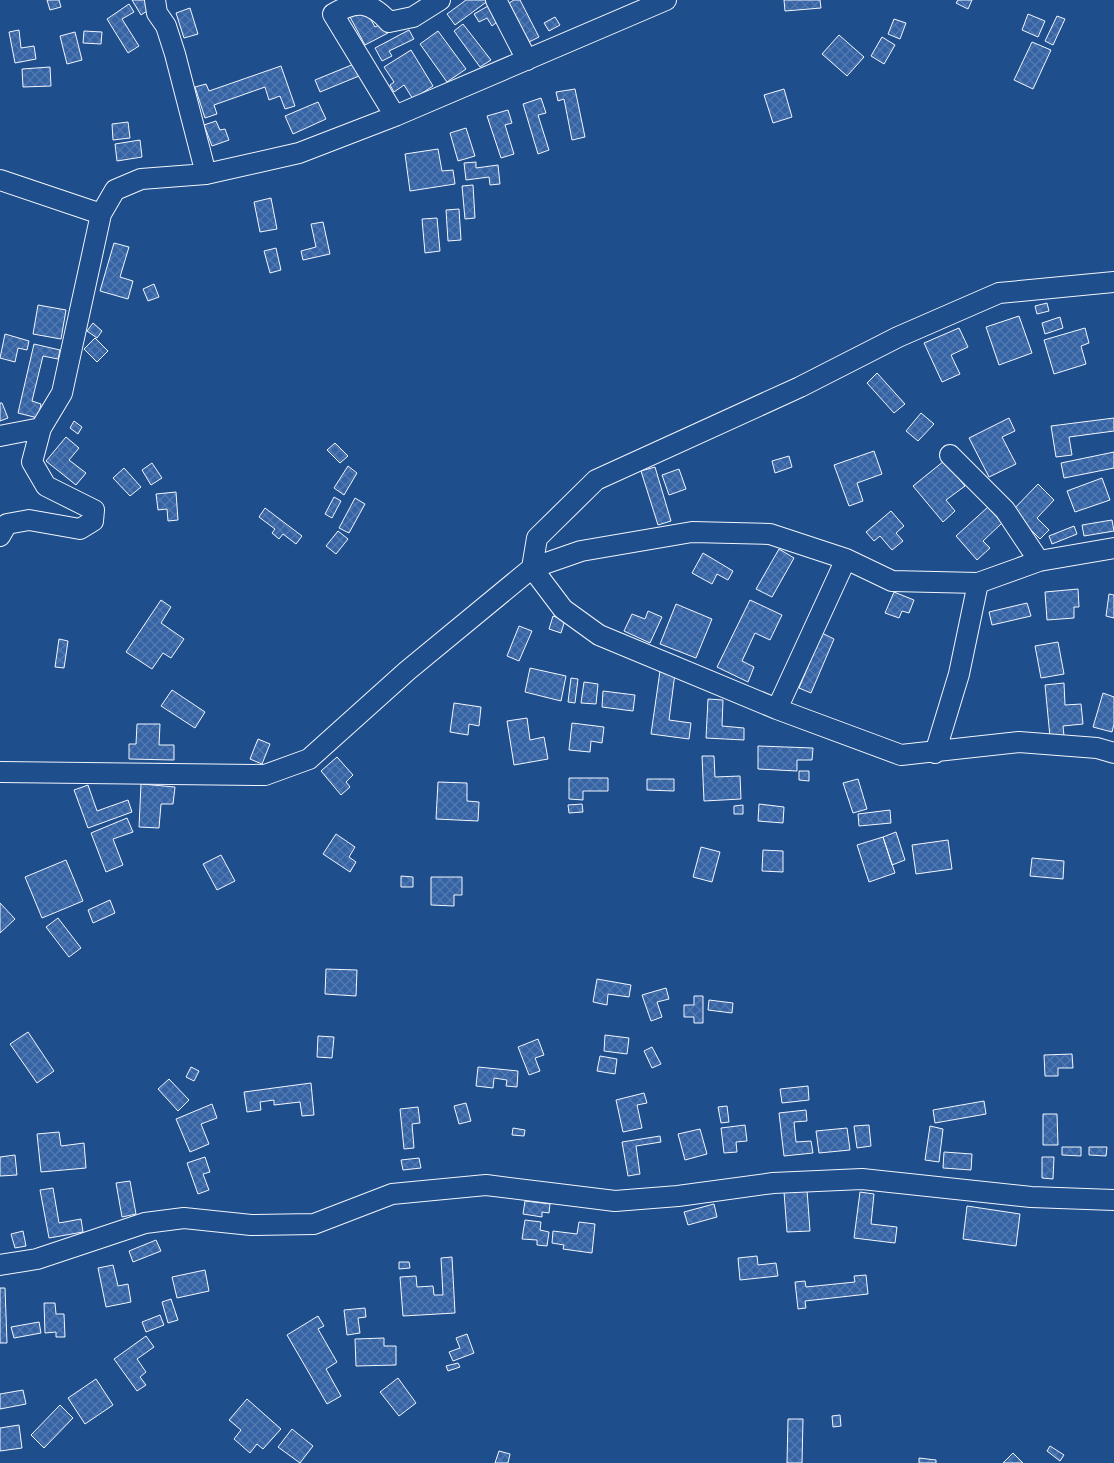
<svg xmlns="http://www.w3.org/2000/svg" width="1114" height="1463" font-family="Barlow,sans-serif">
  <style>
    .building { fill: url(#building-cross-hatch); stroke: #f2f6ff }
    .lines { fill: none; stroke-linecap: round; stroke-linejoin: round }
    .street-casing { stroke: #f2f6ff; stroke-width: 22 }
    .street { stroke: #1f4e8c; stroke-width: 20 }
  </style>
  <defs>
    <pattern id="building-cross-hatch" width="8" height="8" patternUnits="userSpaceOnUse" patternTransform="scale(1.25)"><rect width="8" height="8" fill="#3563a3"/><path d="M0 0l8 8M0 8l8-8" fill="none" stroke="#537ab1"/></pattern>
  </defs>
  <rect width="100%" height="100%" fill="#1f4e8c"/>
  <path class="building" d="M47,0H59L61,7L50,10Z
    M132,0H145L150,9L141,15Z
    M466,0H489L455,25L447,14Z
    M514,0H520L539,37L527,43L506,5Z
    M784,0H820L821,8L785,11Z
    M958,0H972L968,9L956,3Z
    M129,4L134,12L122,19L139,46L128,53L107,19Z
    M488,6L497,22L492,26L487,18L479,22L474,14Z
    M190,8L198,34L184,38L176,13Z
    M365,9L375,27L383,23L388,33L365,45L350,17Z
    M1028,14L1045,21L1038,37L1022,30Z
    M1057,16L1065,19L1053,45L1045,41Z
    M555,17L560,25L549,31L544,23Z
    M894,19L906,23L900,39L888,34Z
    M463,24L491,60L480,67L454,31Z
    M19,30L21,48L34,46L36,59L15,63L9,32Z
    M409,30L414,39L389,51L392,56L382,61L375,48Z
    M84,31L102,32L101,44L83,43Z
    M438,31L466,69L447,82L420,44Z
    M75,32L82,60L67,64L60,36Z
    M839,35L864,57L847,76L822,54Z
    M882,37L895,45L884,64L871,56Z
    M1032,42L1051,50L1033,89L1014,80Z
    M411,50L433,86L413,99L404,85L394,92L390,85L394,82L384,67Z
    M354,64L359,76L320,92L315,80Z
    M281,66L295,106L285,109L280,96L269,100L265,87L214,105L217,114L205,118L195,87L206,84L209,91Z
    M50,67L51,86L23,87L22,69Z
    M575,89L585,137L572,140L564,99L558,101L556,92Z
    M784,89L792,117L773,123L764,95Z
    M541,98L546,113L538,115L549,150L538,154L523,104Z
    M318,102L326,119L293,134L285,116Z
    M508,110L512,123L505,125L514,154L501,158L487,116Z
    M216,121L220,130L225,129L229,140L212,146L204,125Z
    M128,122L130,138L113,140L112,124Z
    M466,128L475,156L458,161L450,133Z
    M140,140L142,157L117,161L115,144Z
    M438,149L442,171L453,170L455,184L410,191L405,154Z
    M476,162V168L498,165L500,184L490,185L489,177L466,180L464,163Z
    M473,185L475,218L465,219L462,186Z
    M271,198L277,229L260,232L254,202Z
    M459,209L461,240L448,241L446,210Z
    M437,218L440,251L425,253L422,219Z
    M323,222L330,254L303,260L301,251L316,247L311,224Z
    M114,243L129,247L120,277L133,281L128,299L100,291Z
    M276,248L281,270L270,273L264,251Z
    M154,284L159,297L148,301L143,289Z
    M1047,303L1049,311L1037,314L1035,306Z
    M38,305L66,310L61,339L33,334Z
    M1019,316L1032,353L999,365L986,327Z
    M1060,317L1063,328L1045,334L1042,323Z
    M93,323L102,331L97,338L87,331Z
    M959,328L968,347L951,355L960,374L942,382L924,343Z
    M1085,328L1089,343L1081,346L1086,364L1054,374L1044,340Z
    M5,334L29,341L27,350L18,348L15,362L0,358Z
    M95,338L108,351L97,362L84,349Z
    M34,344L60,350L58,359L43,356L32,401L41,404L38,418L18,413Z
    M877,373L905,404L894,413L867,383Z
    M0,403H2L8,418L0,421Z
    M921,413L934,424L918,441L906,431Z
    M1009,418L1015,431L1002,437L1016,464L989,477L969,438Z
    M1114,418V431L1069,437L1072,455L1056,457L1051,426Z
    M74,421L82,427L78,434L70,428Z
    M66,437L79,448L69,460L86,473L76,485L46,461Z
    M335,443L348,456L340,463L327,450Z
    M874,451L882,474L857,483L863,501L849,506L834,465Z
    M1114,452V468L1064,478L1061,463Z
    M789,456L792,467L775,473L772,461Z
    M944,461L965,486L946,500L955,511L943,522L913,486Z
    M152,463L162,478L151,485L142,470Z
    M348,466L357,473L344,495L334,488Z
    M655,467L671,521L658,525L641,471Z
    M124,468L141,487L130,496L113,478Z
    M679,469L686,489L669,495L662,475Z
    M1102,478L1110,500L1075,512L1067,491Z
    M1038,484L1054,500L1037,518L1049,530L1040,539L1012,511Z
    M176,492L178,520L168,521L167,509L158,510L156,494Z
    M334,497L341,501L332,518L325,514Z
    M355,498L365,504L349,533L339,528Z
    M988,507L1002,523L983,541L990,548L977,560L956,536Z
    M265,508L302,536L296,544L283,534L279,539L272,533L275,529L259,517Z
    M891,511L904,526L896,533L903,541L892,550L880,536L874,541L866,532Z
    M1112,520L1114,531L1084,536L1082,525Z
    M1074,526L1077,534L1052,544L1049,536Z
    M338,531L348,539L336,554L326,546Z
    M779,549L794,558L772,597L756,589Z
    M703,553L733,571L728,580L717,574L712,584L692,573Z
    M1078,589L1079,607H1074V618L1047,620L1045,592Z
    M894,592L914,600L909,613L902,611L899,618L885,613Z
    M1109,594L1114,595V618L1106,616Z
    M161,600L171,607L161,623L184,639L171,658L163,653L152,669L126,652Z
    M750,600L782,615L770,640L755,633L742,661L754,667L748,682L717,667Z
    M1027,603L1031,616L992,625L989,612Z
    M676,604L712,619L696,658L660,644Z
    M648,611L662,617L650,643L624,631L632,614L645,619Z
    M553,616L565,620L561,633L549,629Z
    M519,626L532,631L519,661L507,656Z
    M822,633L834,639L811,693L799,688Z
    M59,639L68,641L64,668L55,667Z
    M1058,642L1064,674L1041,678L1035,646Z
    M530,668L566,676L561,701L525,692Z
    M660,671L675,673L669,720L691,723L689,739L651,734Z
    M571,678L578,679L575,703L568,702Z
    M584,682L598,684L596,704L581,703Z
    M1064,683L1065,705L1081,704L1083,724L1063,726L1064,736L1050,737L1045,685Z
    M172,690L205,712L195,728L161,706Z
    M603,691L635,695L633,711L602,707Z
    M1103,693L1114,697V724L1112,732L1093,727Z
    M708,699L723,700L722,726L744,728V740L706,738Z
    M454,703L481,707L479,726L469,724L468,735L450,732Z
    M527,718L530,740L544,737L548,759L514,765L507,721Z
    M572,723L604,727L602,743L591,741L590,752L569,750Z
    M137,724H160L159,745H174V760L129,759V744H136Z
    M258,739L270,744L262,764L250,759Z
    M758,746L813,748L812,760H797V771L758,769Z
    M702,756H714L715,777L740,776L741,799L704,801Z
    M337,757L353,775L346,782L350,787L341,795L321,771Z
    M799,771H809V781L799,780Z
    M569,778H608V791H583V800L569,799Z
    M647,779H674V791L647,790Z
    M858,779L867,809L853,813L843,783Z
    M438,782L467,783V801L479,802L478,821L436,819Z
    M141,784L175,787L173,804H161L159,828L139,827Z
    M88,785L97,811L128,800L132,812L88,828L74,790Z
    M582,804L583,812L569,813L568,805Z
    M759,804L784,807L783,823L758,821Z
    M743,805V814H734V806Z
    M890,810L891,823L859,826L858,814Z
    M127,818L133,832L113,839L123,865L106,872L91,833Z
    M896,832L905,860L892,865L883,837Z
    M336,834L355,847L349,857L356,862L350,872L323,854Z
    M883,837L895,873L869,882L857,845Z
    M948,840L952,869L916,874L912,845Z
    M701,847L720,852L712,882L693,877Z
    M763,850L783,851V872L762,871Z
    M221,855L235,881L217,890L203,864Z
    M1032,858L1064,861L1063,879L1030,876Z
    M66,860L83,901L42,918L25,877Z
    M401,876L413,877V887H401Z
    M431,877H462V895H454V906L431,905Z
    M110,900L115,913L93,923L88,910Z
    M0,903L15,919L0,933Z
    M58,918L81,948L69,957L46,927Z
    M326,969L357,970L356,996L325,994Z
    M597,979L631,985L629,997L608,994L607,1005L593,1002Z
    M666,988L669,999L657,1002L662,1017L651,1021L642,995Z
    M694,996H703V1023H694V1017H684V1005H694Z
    M709,1000L733,1003L732,1013L708,1010Z
    M28,1032L54,1071L37,1083L10,1044Z
    M605,1035L629,1038L627,1054L604,1051Z
    M318,1036L334,1037L332,1058L317,1057Z
    M538,1039L544,1055L535,1058L540,1071L529,1075L518,1047Z
    M652,1047L661,1064L652,1068L644,1051Z
    M1072,1054L1073,1068H1058V1076H1045L1044,1055Z
    M600,1056L617,1059L615,1074L597,1071Z
    M191,1067L199,1071L194,1081L186,1077Z
    M478,1067L518,1071L517,1087L506,1086L507,1080L494,1078L493,1088L476,1086Z
    M169,1079L189,1100L178,1111L158,1089Z
    M311,1083L314,1115L302,1116L300,1102L274,1105V1100L260,1102L261,1110L247,1112L244,1092Z
    M808,1086L809,1100L782,1103L780,1089Z
    M644,1093L647,1103L637,1105L642,1128L623,1132L616,1100Z
    M984,1101L986,1114L935,1123L933,1110Z
    M466,1103L471,1121L459,1124L454,1106Z
    M212,1104L217,1118L201,1124L209,1144L190,1152L176,1119Z
    M727,1106L729,1122L721,1123L718,1107Z
    M418,1107L420,1123L412,1124L414,1148L404,1149L400,1109Z
    M806,1110L807,1121L794,1122L796,1142L811,1141L813,1153L784,1156L779,1113Z
    M1043,1114H1057L1058,1145H1043Z
    M745,1125L747,1141L736,1142L737,1152L724,1153L721,1128Z
    M869,1125L871,1146L857,1148L854,1126Z
    M930,1126L943,1129L939,1162L925,1160Z
    M513,1128L525,1130L524,1136L512,1135Z
    M847,1128L850,1150L819,1153L816,1131Z
    M700,1129L707,1154L685,1160L678,1134Z
    M59,1132L61,1146L84,1143L86,1168L41,1172L37,1134Z
    M660,1136L661,1142L636,1146L640,1174L628,1176L622,1142Z
    M1062,1147H1081V1156L1062,1155Z
    M1089,1147H1107L1106,1156L1089,1155Z
    M944,1152L972,1154L971,1170L943,1168Z
    M15,1155L17,1175L0,1176V1157Z
    M205,1157L210,1172L203,1174L209,1190L198,1194L187,1163Z
    M1042,1157H1054L1053,1179L1042,1178Z
    M419,1158L421,1168L403,1170L401,1160Z
    M130,1181L136,1214L122,1217L116,1183Z
    M53,1188L59,1223L81,1219L83,1232L49,1238L40,1190Z
    M807,1190L810,1231L787,1232L784,1192Z
    M860,1192L874,1194L871,1224L897,1227L895,1243L854,1238Z
    M525,1201L550,1204L549,1213L542,1212V1217L523,1214Z
    M714,1204L717,1217L688,1225L684,1212Z
    M967,1206L1020,1214L1016,1246L963,1239Z
    M525,1220L541,1222L540,1230L549,1232L547,1246L537,1245V1240L522,1239Z
    M579,1222L595,1224L592,1253L563,1249L564,1245L552,1243L553,1231L577,1234Z
    M23,1231L26,1246L15,1248L11,1234Z
    M156,1240L161,1251L133,1262L129,1251Z
    M757,1256L758,1265L776,1263L778,1276L740,1280L738,1258Z
    M452,1257L455,1313L403,1316L400,1277L416,1276L417,1287L433,1286L434,1295H443L441,1258Z
    M399,1262H409L410,1268L399,1269Z
    M113,1265L118,1286L128,1284L131,1302L106,1307L98,1268Z
    M205,1270L209,1291L177,1298L172,1277Z
    M866,1275L868,1294L805,1301L806,1308L798,1309L795,1282L805,1281L806,1287L855,1282L854,1276Z
    M0,1288H5L7,1343H0Z
    M171,1299L178,1320L168,1323L162,1302Z
    M44,1303H55L56,1314H64L65,1337H56V1332L45,1333Z
    M365,1308L366,1317L358,1318L360,1333L347,1335L344,1310Z
    M160,1315L164,1325L146,1332L142,1322Z
    M318,1316L324,1326L318,1329L337,1362L326,1369L341,1396L327,1404L287,1335Z
    M39,1322L41,1333L14,1338L11,1327Z
    M467,1334L474,1353L453,1361L449,1352L460,1348L456,1338Z
    M146,1336L154,1347L137,1359L146,1372L140,1377L146,1385L137,1391L114,1359Z
    M384,1338V1346H396V1365L356,1366L355,1339Z
    M458,1363L460,1367L448,1371L446,1366Z
    M398,1378L416,1403L399,1416L380,1392Z
    M96,1379L113,1405L85,1424L68,1398Z
    M23,1390L26,1404L0,1409V1394Z
    M247,1399L281,1429L263,1449L257,1444L250,1453L234,1439L241,1430L229,1420Z
    M60,1405L73,1418L44,1448L31,1435Z
    M840,1415L841,1426L833,1427L832,1416Z
    M788,1419H803L802,1463H787Z
    M19,1425L22,1448L0,1451V1428Z
    M292,1429L313,1446L300,1463L278,1447Z
    M1050,1446L1064,1455L1060,1461L1047,1451Z
    M499,1451L510,1454L508,1463H495Z
    M1013,1453L1023,1463H1003Z
    M919,1458L936,1460V1463H919Z"/>
  <g class="lines">
    <g class="street-casing">
      <path id="street" d="M155,0L157,13L166,26L175,54L206,174
        M496,0L527,60
        M395,116L333,14C356,0 370,1 389,22L413,17L440,0
        M0,180L101,214L115,190L141,179L206,174L299,153L395,116L666,0
        M1114,282L999,293L898,337L800,387L596,480L537,538L532,568L563,609L599,635L777,709L901,755L1019,742L1097,748L1114,753
        M0,436L41,428
        M950,455L1005,510L1039,561
        M0,536L7,524L29,520L80,529L93,521L94,510L46,486L32,462L41,428L62,393L101,214
        M777,709L846,559
        M935,753L959,674L978,583
        M0,772L265,775L309,759L407,671L532,568L581,551L692,532L770,534L846,559L892,581L978,583L1039,561L1114,548
        M0,1265L37,1259L145,1223L184,1218L251,1225L314,1224L392,1194L486,1185L615,1201L678,1196L773,1183L862,1179L1031,1197L1114,1200"/>
    </g>
    <use href="#street" class="street"/>
  </g>
</svg>
